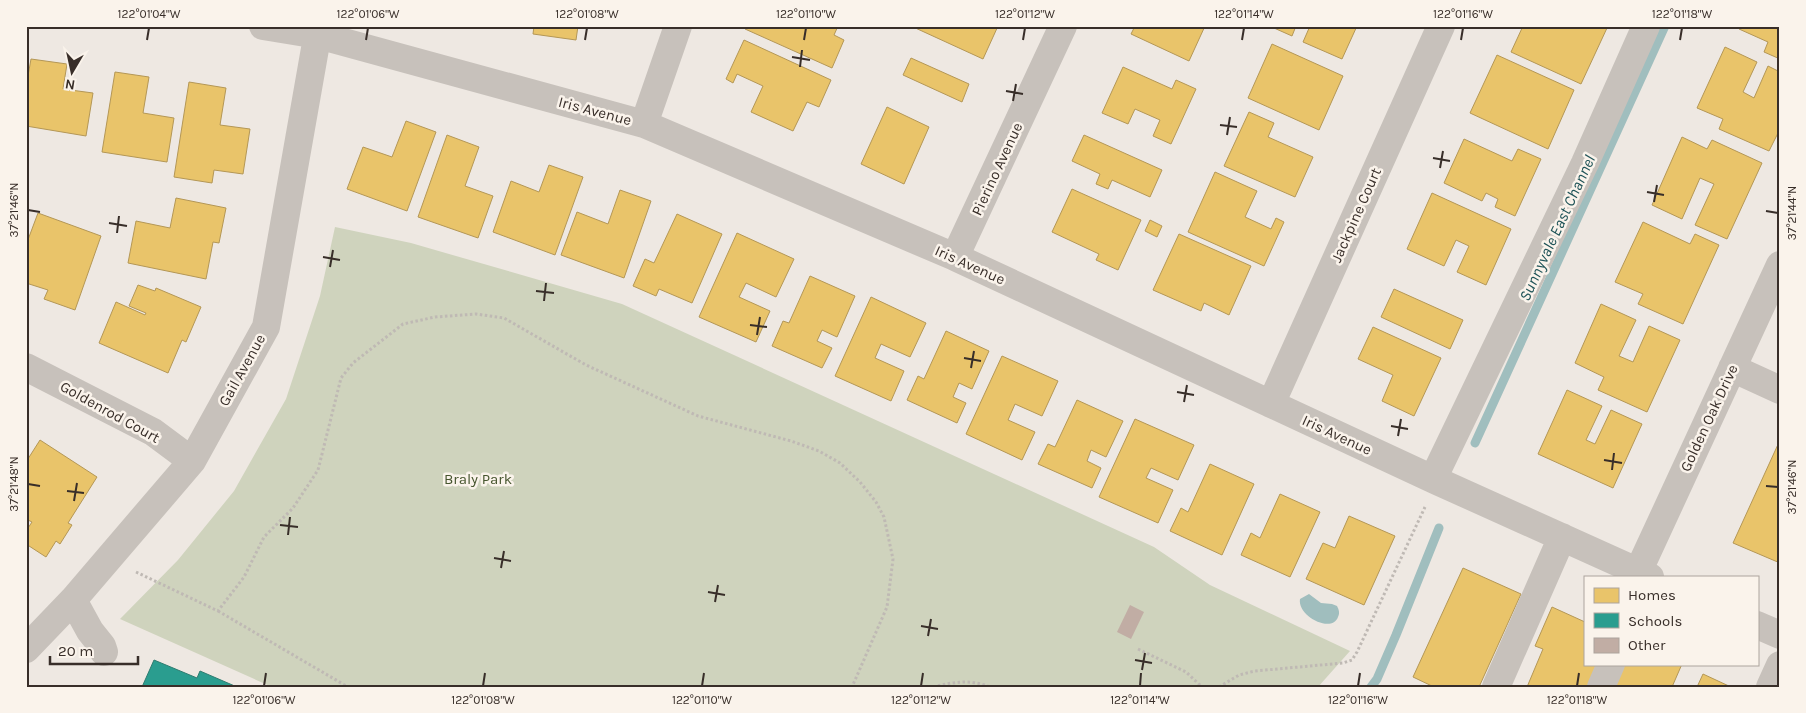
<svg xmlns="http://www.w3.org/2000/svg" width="1806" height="713" font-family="Karla,sans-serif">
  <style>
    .green { fill: #cfd3bd }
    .water { fill: #a0bebe }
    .homes { fill: #e9c46a; stroke: #b49756 }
    .schools { fill: #2a9d8f; stroke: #2e7c70 }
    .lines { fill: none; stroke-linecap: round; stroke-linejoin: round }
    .stream { stroke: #a0bebe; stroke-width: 9 }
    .building { fill: #c1ada4 }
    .path { stroke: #bfb9b4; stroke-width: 3; stroke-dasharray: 2.5 2.5; stroke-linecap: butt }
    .minor { stroke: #c7c1bb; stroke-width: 28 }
    .ticks { fill: none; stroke: #382e29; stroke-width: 2 }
    .labels { text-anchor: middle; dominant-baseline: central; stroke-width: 5; stroke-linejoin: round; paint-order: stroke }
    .street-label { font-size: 15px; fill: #382e29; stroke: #faf3eb }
    .park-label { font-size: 15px; fill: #46552e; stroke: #faf3eb }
    .water-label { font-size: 16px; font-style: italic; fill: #205458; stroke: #faf3eb }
    .neatline { fill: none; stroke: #382e29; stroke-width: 2 }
    .ticks-label { font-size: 12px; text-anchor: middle; fill: #382e29 }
  </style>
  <rect width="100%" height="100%" fill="#eee8e2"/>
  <path class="green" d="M335,227L411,243L622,304L1154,547L1210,585L1350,651L1318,687H272L120,619L178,560L234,491L286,399L320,296Z"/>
  <path class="water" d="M1309,594L1321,603L1332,604L1337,606C1339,610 1340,613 1338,617C1332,634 1297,616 1300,599Z"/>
  <path class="homes" d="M534,26H578L576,40L533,34Z
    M746,26H838L834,35L844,40L832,68L745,29Z
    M911,26H998L983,59Z
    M1135,26H1205L1189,61L1131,34Z
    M1275,26H1296L1292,36L1274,28Z
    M1310,26H1357L1342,59L1303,42Z
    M1523,26H1602L1607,28L1581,84L1511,52Z
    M1741,26H1780V59L1764,52L1768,42L1739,29Z
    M744,40L831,80L819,107L807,102L793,131L751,112L763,86L737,74L733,83L726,79Z
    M1272,44L1343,76L1319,130L1248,98Z
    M1725,47L1757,62L1743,92L1754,98L1768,66L1780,72V129L1769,151L1719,129L1723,119L1697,108Z
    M1497,55L1574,90L1548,149L1470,113Z
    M911,58L969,84L962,102L903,75Z
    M31,59L67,64L63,89L93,93L86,136L26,126V87Z
    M1123,67L1172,89L1176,80L1196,89L1171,144L1153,136L1160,120L1135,109L1128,124L1102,113Z
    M115,72L149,77L143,113L174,118L167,162L102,152Z
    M189,82L226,88L220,125L250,129L243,174L214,170L212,183L174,177Z
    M887,107L929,127L904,184L861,164Z
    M1249,112L1274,123L1268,137L1313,157L1295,197L1224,166Z
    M406,121L436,132L407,211L347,189L363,147L392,157Z
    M447,135L479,147L465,186L493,196L478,238L418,217Z
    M1084,135L1162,170L1150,197L1112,180L1108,189L1096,184L1100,174L1072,161Z
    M1682,137L1707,149L1712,140L1762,163L1727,239L1695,225L1714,184L1700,178L1682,219L1652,205Z
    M1464,139L1512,161L1518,149L1541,159L1515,216L1495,207L1498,199L1486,193L1482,201L1444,183Z
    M549,165L583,177L555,255L493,232L511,181L539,192Z
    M1215,172L1257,191L1245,217L1271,229L1276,218L1284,222L1264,266L1188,232Z
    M1072,189L1141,220L1118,270L1096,260L1099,254L1052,232Z
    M620,190L651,201L624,278L561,255L577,212L608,224Z
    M1432,193L1511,229L1486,285L1457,272L1469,246L1456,240L1444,266L1407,249Z
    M176,198L226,208L219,243L213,242L206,279L128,263L136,221L170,228Z
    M38,213L101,236L75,310L44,299L48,290L26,283V245Z
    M677,214L722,234L692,303L659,289L656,296L633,286L645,259L654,263Z
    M1150,220L1162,226L1157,237L1145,231Z
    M1643,222L1690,244L1695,234L1719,245L1683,324L1638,304L1643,294L1615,282Z
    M737,233L794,259L776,297L746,283L739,297L770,311L756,342L699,317Z
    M1179,234L1251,266L1229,315L1204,303L1201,311L1153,290Z
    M810,276L855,296L837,337L822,330L817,341L832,348L822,368L772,346L783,321L789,323Z
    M138,285L155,291L156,288L201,307L186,342L182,340L168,373L99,343L116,302L145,315L146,313L129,306Z
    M1394,289L1463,320L1450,349L1381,317Z
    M871,297L926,323L910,357L881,344L875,358L904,371L891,401L835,376Z
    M1601,304L1636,320L1619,356L1633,362L1649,326L1680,340L1647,412L1598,390L1604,377L1575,363Z
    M1373,327L1441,358L1414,416L1382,401L1393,375L1358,359Z
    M946,331L989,351L972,389L959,383L953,397L966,403L957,423L907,400L918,376L924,379Z
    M1002,356L1058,381L1042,416L1015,404L1008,420L1035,432L1022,460L966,434Z
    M1567,390L1602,406L1586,440L1595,444L1611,410L1642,424L1613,488L1538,454Z
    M1077,400L1123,421L1106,457L1091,450L1087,461L1101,468L1092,488L1038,464L1048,444L1055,447Z
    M1135,419L1194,445L1178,480L1151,468L1146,478L1173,490L1158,523L1099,497Z
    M40,440L97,477L68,523L72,525L60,544L56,541L46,557L26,544V531L32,522L26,519V462Z
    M1780,440V563L1733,543Z
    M1210,464L1254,484L1222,555L1170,531L1181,508L1188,512Z
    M1280,494L1320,512L1290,577L1241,555L1251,533L1260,538Z
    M1349,516L1395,536L1364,605L1306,579L1323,543L1335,548Z
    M1463,568L1521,594L1479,687H1434L1413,677Z
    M1552,607L1585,622V664H1602L1592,687H1527L1543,649L1535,646Z
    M1622,664H1682L1672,687H1611Z
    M1703,674L1731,687H1697Z"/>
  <path class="schools" d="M154,660L197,678L200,671L237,687H142Z"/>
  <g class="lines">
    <path class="stream" d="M1475,443L1665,26
      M1371,687L1377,679L1396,635L1439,528"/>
  </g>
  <path class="building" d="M1130,605L1144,612L1131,639L1117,632Z"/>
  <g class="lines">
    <path class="path" d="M136,572L218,611L244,577L264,537L293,508L318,470L341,378L353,363L403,324L435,317L476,314L504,318L586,365L698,416L791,441L819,451L840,463L860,482L876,502L884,517L893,559L887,607L852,687
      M218,611L348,687
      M1138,649L1186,672L1202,687
      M933,687C953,682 971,679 990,687
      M1219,687L1239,675L1255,671L1343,663L1352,660L1357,652L1425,507"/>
    <path class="minor" d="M263,26L318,35L644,124L955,257L1437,481L1650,577
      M644,124L678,26
      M955,257L1063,26
      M26,367L153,432L192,461
      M1732,368L1780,390
      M1271,404L1441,26
      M1433,479L1585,163L1646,26
      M1638,572L1780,265
      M73,600L90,631L102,646L104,652
      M1757,625L1780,635
      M26,649L73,600L192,461L266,327L319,26
      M1496,687L1562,537
      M1601,687L1611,664
      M1770,687L1780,665"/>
  </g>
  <path class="ticks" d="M147,40L149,28M366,40L368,28M585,40L587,28M804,40L806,28M1023,40L1025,28M1242,40L1244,28M1461,40L1463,28M1680,40L1682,28M792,57L810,60M800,67L802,50M1006,91L1023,94M1013,101L1016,84M1220,125L1237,127M1227,135L1230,117M1433,158L1450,161M1440,168L1443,151M1647,192L1664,195M1654,202L1657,185M28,210L40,212M1766,211L1778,213M109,223L127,226M117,233L119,216M323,257L340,260M330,267L333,250M536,291L554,293M544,301L546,283M750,325L767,327M757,335L760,317M964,358L981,361M971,368L974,351M1177,392L1194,395M1184,402L1187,385M1391,426L1408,429M1398,436L1401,419M1604,460L1622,463M1612,470L1614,453M28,484L40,486M1766,486L1778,487M67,491L84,493M74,501L77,483M280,525L298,527M288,535L290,517M494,558L511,561M501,568L504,551M708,592L725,595M715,602L718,585M921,626L938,629M928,636L931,619M1135,660L1152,663M1142,670L1145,653M264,686L266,673M483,686L485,673M702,686L704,673M921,686L923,673M1140,686L1141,673M1358,686L1360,673M1577,686L1579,673"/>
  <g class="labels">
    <g class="street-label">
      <text transform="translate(595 111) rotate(15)">Iris Avenue</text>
      <text transform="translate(997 169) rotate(-65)">Pierino Avenue</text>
      <text transform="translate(1356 215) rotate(-66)">Jackpine Court</text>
      <text transform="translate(970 265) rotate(24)">Iris Avenue</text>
      <text transform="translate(242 370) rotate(-61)">Gail Avenue</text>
      <text transform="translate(110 412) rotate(29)">Goldenrod Court</text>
      <text transform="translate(1709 418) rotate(-65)">Golden Oak Drive</text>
      <text transform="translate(1337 435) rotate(25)">Iris Avenue</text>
    </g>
    <g class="park-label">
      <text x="478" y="479">Braly Park</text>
    </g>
    <g class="water-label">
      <text transform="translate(1557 228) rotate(-65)">Sunnyvale East Channel</text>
    </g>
  </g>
  <rect width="1806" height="713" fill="none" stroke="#faf3eb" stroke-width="55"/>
  <rect x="1584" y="576" width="175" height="90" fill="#faf3eb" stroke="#aca49d"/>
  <rect x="1594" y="588" width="25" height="15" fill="#e9c46a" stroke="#aca49d"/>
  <text x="1628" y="600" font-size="15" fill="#382e29">Homes</text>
  <rect x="1594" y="613" width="25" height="15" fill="#2a9d8f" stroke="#aca49d"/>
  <text x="1628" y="626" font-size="15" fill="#382e29">Schools</text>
  <rect x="1594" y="638" width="25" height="15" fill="#c1ada4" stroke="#aca49d"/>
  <text x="1628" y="650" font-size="15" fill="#382e29">Other</text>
  <g transform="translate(72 72) rotate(189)" stroke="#faf3eb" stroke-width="4" paint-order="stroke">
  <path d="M0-4L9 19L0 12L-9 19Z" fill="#382e29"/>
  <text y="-8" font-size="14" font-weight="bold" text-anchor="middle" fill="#382e29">N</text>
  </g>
  <path d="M50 656v8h88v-8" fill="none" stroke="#382e29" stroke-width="2.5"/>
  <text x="58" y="656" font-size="15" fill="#382e29" stroke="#faf3eb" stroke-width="4" paint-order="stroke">20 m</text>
  <rect x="28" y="28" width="1750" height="658" class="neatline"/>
  <g class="ticks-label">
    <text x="149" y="18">122°01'04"W</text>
    <text x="368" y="18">122°01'06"W</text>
    <text x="587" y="18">122°01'08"W</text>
    <text x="806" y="18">122°01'10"W</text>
    <text x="1025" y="18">122°01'12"W</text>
    <text x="1244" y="18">122°01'14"W</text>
    <text x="1463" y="18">122°01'16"W</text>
    <text x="1682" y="18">122°01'18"W</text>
    <text transform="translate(14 210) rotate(-90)" y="4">37°21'46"N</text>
    <text transform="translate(1792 213) rotate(-90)" y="4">37°21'44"N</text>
    <text transform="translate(14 484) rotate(-90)" y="4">37°21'48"N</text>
    <text transform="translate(1792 487) rotate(-90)" y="4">37°21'46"N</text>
    <text x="264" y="704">122°01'06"W</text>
    <text x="483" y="704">122°01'08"W</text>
    <text x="702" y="704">122°01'10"W</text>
    <text x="921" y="704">122°01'12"W</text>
    <text x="1140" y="704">122°01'14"W</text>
    <text x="1358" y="704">122°01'16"W</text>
    <text x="1577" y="704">122°01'18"W</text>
  </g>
</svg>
